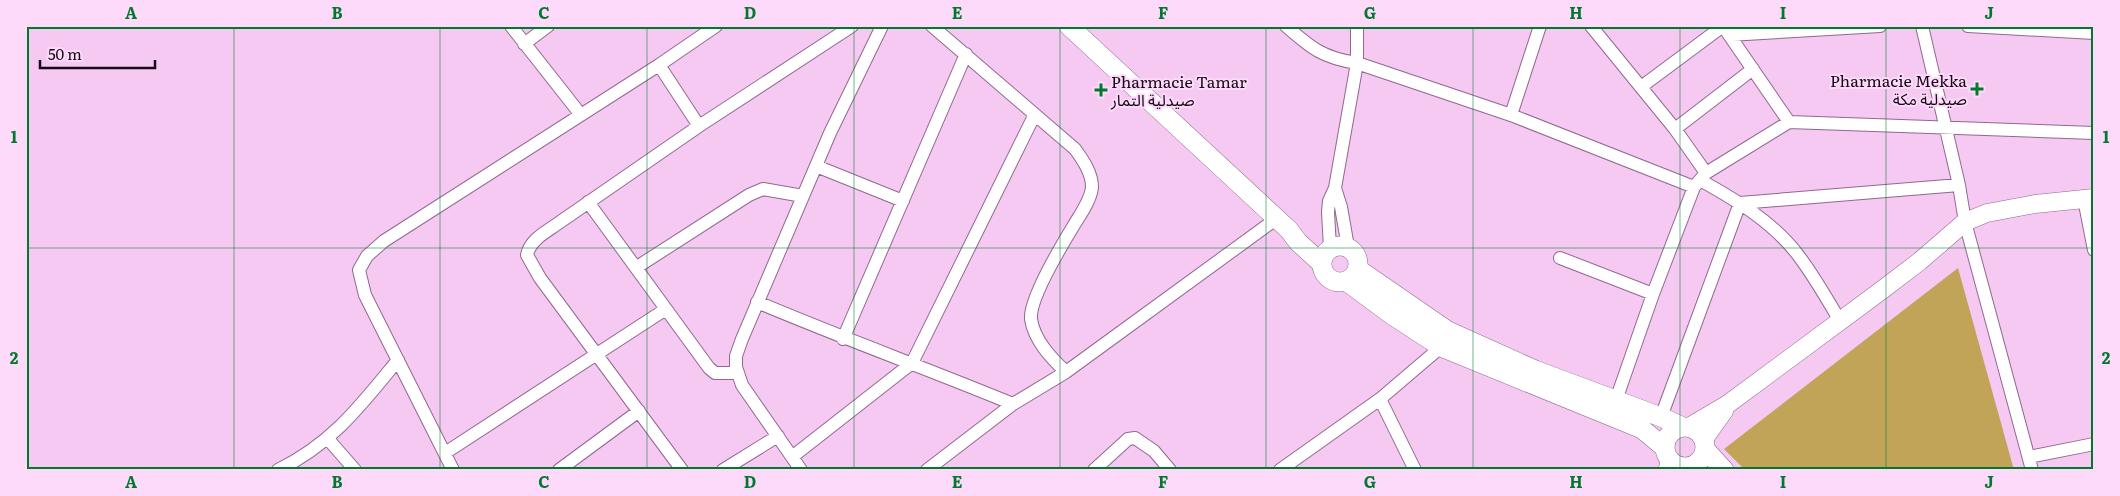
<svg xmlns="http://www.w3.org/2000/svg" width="2120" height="496" font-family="Literata,'Noto Sans Arabic',serif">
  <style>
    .green { fill: #c2a459 }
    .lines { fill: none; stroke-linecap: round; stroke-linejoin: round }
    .minor-casing { stroke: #90698e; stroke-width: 14 }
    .tertiary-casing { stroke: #90698e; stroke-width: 16 }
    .secondary-casing { stroke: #90698e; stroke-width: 19 }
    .primary-casing { stroke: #90698e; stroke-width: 20 }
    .minor { stroke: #fff; stroke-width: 12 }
    .tertiary { stroke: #fff; stroke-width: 15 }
    .secondary { stroke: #fff; stroke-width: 18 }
    .primary { stroke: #fff; stroke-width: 19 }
    .grid { fill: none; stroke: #01782e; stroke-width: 1; stroke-opacity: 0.55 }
    .poi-dot { fill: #01782e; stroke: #fddafa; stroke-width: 2 }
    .labels { text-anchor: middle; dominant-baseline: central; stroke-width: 4; stroke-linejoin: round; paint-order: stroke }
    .poi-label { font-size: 16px; fill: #170916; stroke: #fddafa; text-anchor: end }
    .neatline { fill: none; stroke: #01782e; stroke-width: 2 }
    .grid-label { font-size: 16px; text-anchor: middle; font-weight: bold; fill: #01782e }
  </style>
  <rect width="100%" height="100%" fill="#f5c9f2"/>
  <path class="green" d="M1958,268L2014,470H1745L1724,449Z"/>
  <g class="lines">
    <g class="minor-casing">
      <path id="minor" d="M511,26L581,115
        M932,26L1075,149C1083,160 1092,173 1092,187C1091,200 1080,215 1074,225C1063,243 1029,299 1031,319C1034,340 1051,358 1066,372
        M1286,26C1311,48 1323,58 1357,63L1511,115L1694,187
        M1591,26L1675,129L1706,173
        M1922,26L1959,185L1965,222L2032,470
        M1968,26L2094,33
        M1729,35L1880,26
        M524,44L548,26
        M659,65L699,126
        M1641,87L1723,26L1789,122
        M1511,115L1540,26
        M1675,129L1753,69
        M816,166L903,201
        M1700,180C1736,200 1773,222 1798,255C1814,276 1827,299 1840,321
        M1335,188L1341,207L1348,247
        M2084,199L2094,250
        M588,202L709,368L715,373H737
        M1330,248L1328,212L1329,201L1335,188L1357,63V26
        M1560,258L1653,294
        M637,267L749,195L763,189L803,196
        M757,302C842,338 928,369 1013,404
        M843,339L966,54
        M1380,399L1415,470
        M1616,400L1653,294L1694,187L1706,173L1789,122L2094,133
        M1661,417L1740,203L1959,185
        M328,439L355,470
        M445,453L666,309
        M792,457L912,363L1034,116
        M2029,457L2094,444
        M278,470C333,443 361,405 398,360
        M453,470L365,295L359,270L367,256L384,241L659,65L716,26
        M559,470L639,411
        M682,470L540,278L527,255C530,239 548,231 560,222L699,126L852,26
        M723,470L778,436
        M801,470L742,385L736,367V356L742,339L830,133L882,26
        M927,470L1013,404L1066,372L1276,219
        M1094,470L1128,439L1135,438L1154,451L1170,470
        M1280,470L1380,399L1441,347"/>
    </g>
    <g class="tertiary-casing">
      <path id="tertiary" d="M1666,470L1669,459
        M1681,470L1683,467"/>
    </g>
    <g class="secondary-casing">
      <path id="secondary" d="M1689,427L1728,404L1882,290L1920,261L1965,222L1987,213L2035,204L2094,198
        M1704,439L1724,411"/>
    </g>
    <g class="primary-casing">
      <path id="primary" d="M1069,26L1289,230L1298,242L1321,263
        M1322 264a18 18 0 1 1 36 0a18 18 0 1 1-36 0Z
        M1358,269L1448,331L1535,370L1661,417L1683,427
        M1346,281L1392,315L1441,347L1642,429L1665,448
        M1665 447a20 20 0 1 1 40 0a20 20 0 1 1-40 0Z
        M1705,449L1724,470"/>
    </g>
    <use href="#minor" class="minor"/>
    <use href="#tertiary" class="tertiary"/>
    <use href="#secondary" class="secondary"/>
    <use href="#primary" class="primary"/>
  </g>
  <path class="grid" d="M234,26V470M440,26V470M647,26V470M854,26V470M1060,26V470M1266,26V470M1473,26V470M1680,26V470M1886,26V470M26,248H2094"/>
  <g class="poi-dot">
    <path d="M1974.5 81.5h5v5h5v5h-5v5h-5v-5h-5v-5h5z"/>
    <path d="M1098.5 82.5h5v5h5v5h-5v5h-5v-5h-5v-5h5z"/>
  </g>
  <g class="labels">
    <g class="poi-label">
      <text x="1967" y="80">Pharmacie Mekka<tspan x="1967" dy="18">صيدلية مكة</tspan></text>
      <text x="1111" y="81" text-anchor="start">Pharmacie Tamar<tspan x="1111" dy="18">صيدلية التمار</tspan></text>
    </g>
  </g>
  <rect width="2120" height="496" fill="none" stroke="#fddafa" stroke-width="55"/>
  <path d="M40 60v8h115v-8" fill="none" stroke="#170916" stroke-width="2.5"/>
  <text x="48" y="60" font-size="15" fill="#170916" stroke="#fddafa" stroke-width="4" paint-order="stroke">50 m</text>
  <rect x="28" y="28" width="2064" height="440" class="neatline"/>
  <g class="grid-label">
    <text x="131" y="19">A</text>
    <text x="337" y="19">B</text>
    <text x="544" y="19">C</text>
    <text x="750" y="19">D</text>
    <text x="957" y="19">E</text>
    <text x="1163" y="19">F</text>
    <text x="1370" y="19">G</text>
    <text x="1576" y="19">H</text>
    <text x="1783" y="19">I</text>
    <text x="1989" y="19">J</text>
    <text x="14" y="143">1</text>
    <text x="2106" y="143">1</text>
    <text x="14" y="364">2</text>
    <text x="2106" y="364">2</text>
    <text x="131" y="488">A</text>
    <text x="337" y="488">B</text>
    <text x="544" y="488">C</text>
    <text x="750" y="488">D</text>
    <text x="957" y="488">E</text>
    <text x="1163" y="488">F</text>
    <text x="1370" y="488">G</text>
    <text x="1576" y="488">H</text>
    <text x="1783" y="488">I</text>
    <text x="1989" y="488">J</text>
  </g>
</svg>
